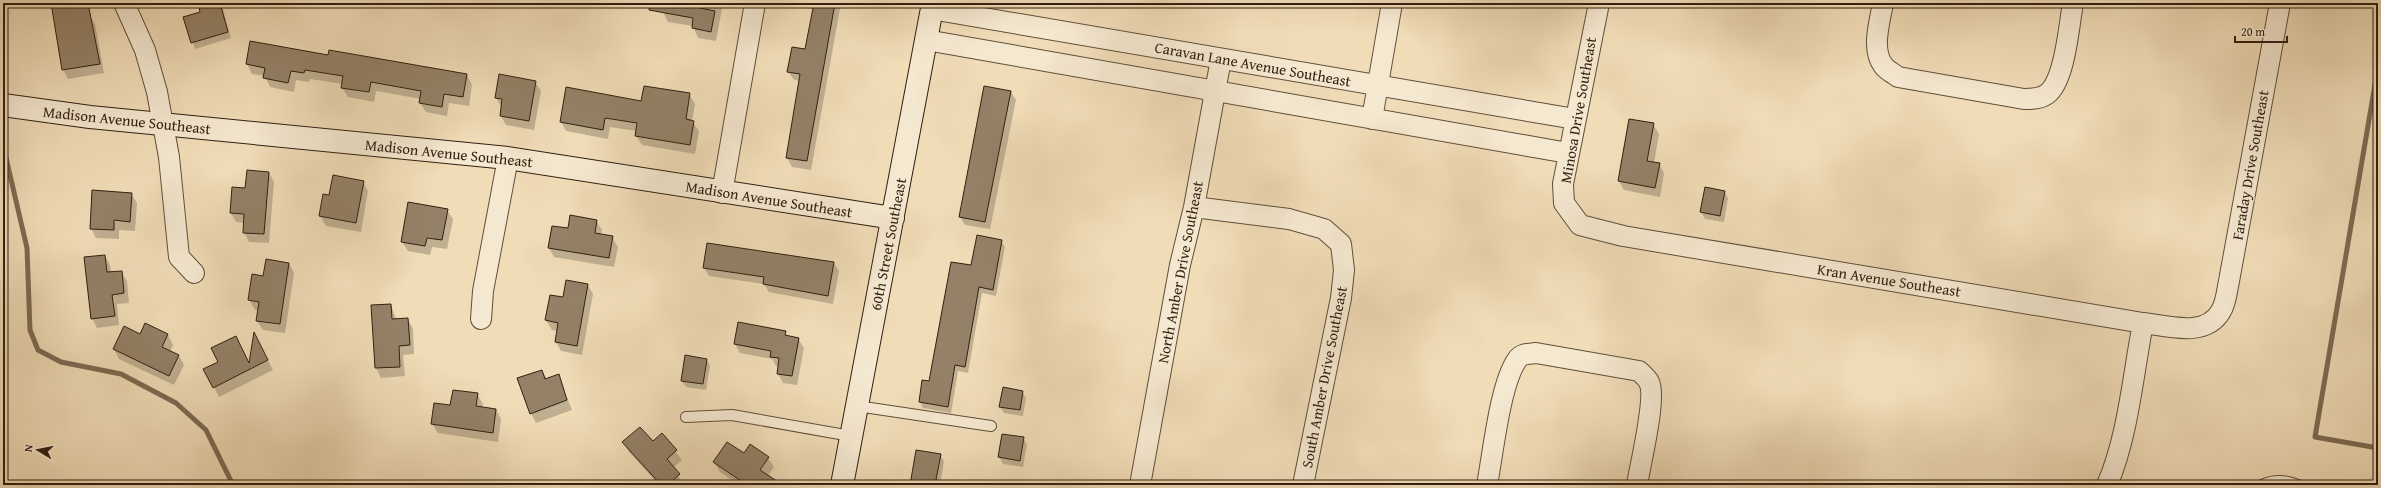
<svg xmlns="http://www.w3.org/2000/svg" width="2381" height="488" font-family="'Gentium Book Plus',serif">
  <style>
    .shadow { fill: #0003 }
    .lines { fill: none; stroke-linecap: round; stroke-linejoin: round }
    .stream { stroke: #7d6a53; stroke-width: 5 }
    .building { fill: #948167; stroke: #311f11 }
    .lane-casing { stroke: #614e3a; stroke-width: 12 }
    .street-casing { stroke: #614e3a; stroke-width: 22 }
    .secondary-casing { stroke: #311f11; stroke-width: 24 }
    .lane { stroke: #f5e8d0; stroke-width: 10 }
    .street { stroke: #f5e8d0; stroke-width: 20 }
    .secondary { stroke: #f5e8d0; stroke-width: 22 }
    .labels { text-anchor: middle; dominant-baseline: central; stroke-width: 3; stroke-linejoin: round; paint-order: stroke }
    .street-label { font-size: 15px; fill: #311f11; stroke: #f5e8d0 }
  </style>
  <rect width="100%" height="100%" fill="#f0dcb7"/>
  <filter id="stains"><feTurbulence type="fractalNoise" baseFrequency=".005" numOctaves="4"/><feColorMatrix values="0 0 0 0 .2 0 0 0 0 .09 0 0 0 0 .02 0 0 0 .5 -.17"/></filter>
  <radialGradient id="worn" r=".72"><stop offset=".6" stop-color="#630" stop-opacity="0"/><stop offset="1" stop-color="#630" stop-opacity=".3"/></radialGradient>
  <path class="shadow" d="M37,3H50L39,6Z
    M217,3H219L223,9L231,38L195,49L184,18L202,13Z
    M664,3H723L716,41L698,38L693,26L668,22L663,12Z
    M804,3H841L811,170L792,167L787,158L800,81L794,80L788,71L806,50L814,9L806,8Z
    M89,15L95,24L104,73L68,79L63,69Z
    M251,42L329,56L467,75L472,85L469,106L449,103L447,116L426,112L420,103L421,99L376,91L374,102L348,97L342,88L343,84L310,79L309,82L296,80L294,92L270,87L265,76L252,74L247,64Z
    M535,82L541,91L534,130L506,125L501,116L502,108L496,98Z
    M1011,92L1016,100L990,229L965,225L960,217Z
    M689,94L695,104L692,121L699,131L695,154L642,145L636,136L637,131L610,127L608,139L566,131L561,122Z
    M1653,124L1659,134L1654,163L1659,164L1664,173L1660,197L1624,190L1619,181Z
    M269,173L274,182L269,243L249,242L244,232V223L236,222L231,213Z
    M363,182L368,191L361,232L326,226L320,216L330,197Z
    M1724,191L1728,198L1724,222L1705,219L1701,212Z
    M131,194L137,203L135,231L119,230V239L96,238L91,228Z
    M447,210L453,219L447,249L432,247L430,255L408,251L402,242Z
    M596,221L602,230L601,235L612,237L618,247L614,267L554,257L549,248Z
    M1001,241L1005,247L996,296L982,293L968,373L958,371L951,413L923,408L920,402Z
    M105,256L110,265L111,273L121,272L127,281L129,303L117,304L119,325L97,328L92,318Z
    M289,263L294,273L285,333L263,330L257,321L259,310H255L249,300L264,277Z
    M834,263L839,271L833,304L769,292L764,284L709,276L704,268Z
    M587,284L593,294L582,355L561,351L556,342L558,331L552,330L546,320L564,298Z
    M391,305L396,319H407L413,328L414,354L403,355L405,376L381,378L376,368L372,306Z
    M146,325L168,335L173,345L170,352L179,356L184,365L174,385L119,359L114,349L141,335Z
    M785,332L788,337L798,339L804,348L797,385L783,383L778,374L779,366H776L772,359L740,353L735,344Z
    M236,337L250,365L259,343L273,370L219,397L214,387L219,362Z
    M707,360L710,366L706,390L686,387L682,381Z
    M542,371L547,379L558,375L572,410L536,423L531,413Z
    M1022,392L1026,398L1023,416L1004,413L1000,407Z
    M477,394L483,404L482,408L496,409L501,419L498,442L438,433L432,424L451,407Z
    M662,434L682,460L673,468L684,485H659L629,452L624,442H653Z
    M1023,438L1027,444L1023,467L1003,464L999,457Z
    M744,455L768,458L774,467L768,476L777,485H739L720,472L714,462Z
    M940,455L944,461L940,485H911Z"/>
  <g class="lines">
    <path class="stream" d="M2378,67L2315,437L2378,448
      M3,145L27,248L30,330L38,350L61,362L121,374L176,403L206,430L233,485"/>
  </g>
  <path class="building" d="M51,3H88L100,64L62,70Z
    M213,3H220L228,32L191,43L183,17L200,12L199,7Z
    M650,3H701L700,8L715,11L711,32L692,28L693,18L649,10Z
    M814,3H835L807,161L786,158L800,74L787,72L792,47L805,49Z
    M250,41L328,55L329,50L467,74L463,97L444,94L442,107L419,103L421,91L371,82L369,92L341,88L343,76L305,70L304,73L291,71L288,83L263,78L265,68L246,64Z
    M499,74L536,81L529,121L500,116L502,99L495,98Z
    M644,86L690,93L686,119L694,121L690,145L635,136L637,123L605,118L603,130L560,122L566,87L641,101Z
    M984,86L1011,91L985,222L959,217Z
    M1629,119L1654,123L1647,161L1660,163L1655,188L1618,181Z
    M247,170L269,172L264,234L243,233L244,214L230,213L232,187L245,188Z
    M333,175L364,181L356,223L319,216L323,194L329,195Z
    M1705,187L1725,191L1720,216L1700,212Z
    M92,190L132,193L130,222L114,220V230L90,229Z
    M408,202L448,209L442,240L427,238L425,246L401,242Z
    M570,215L597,220L595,233L613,236L609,258L548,248L552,226L568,228Z
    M977,235L1002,240L993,290L979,287L965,367L955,365L948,407L919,402L922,380L929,381L951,262L971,265Z
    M707,243L834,262L828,296L763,284L764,277L703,268Z
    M105,255L107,272L122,271L124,293L112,295L115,316L91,319L84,257Z
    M266,259L289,263L280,324L256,321L259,302L248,300L252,274L263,276Z
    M566,280L588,284L577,346L555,342L558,323L545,320L550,295L563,297Z
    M391,304L392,319L408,318L410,345L399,346L400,367L375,368L371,305Z
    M738,322L786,331L785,335L799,338L792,376L777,374L779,358L770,357L771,351L734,344Z
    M145,323L168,334L162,347L179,355L169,376L113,349L124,326L140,334Z
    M254,332L268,360L213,388L203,369L218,362L211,348L236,336L249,363Z
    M685,355L707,359L703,384L681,381Z
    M542,370L545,379L559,374L567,400L530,414L517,378Z
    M1003,387L1023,391L1020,410L999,407Z
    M453,390L478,393L476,406L496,409L493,433L431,424L434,403L450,405Z
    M640,427L653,441L662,433L677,450L667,459L680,474L668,485H661L622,442Z
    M1002,434L1024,437L1020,461L998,457Z
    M727,442L744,453L750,444L769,457L760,470L783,485H747L713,462Z
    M916,450L941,454L935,485H910Z"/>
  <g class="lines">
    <g class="lane-casing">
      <path id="lane" d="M857,406L991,426
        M686,417L732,415L851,436
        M2262,485C2275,479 2286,480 2298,485"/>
    </g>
    <g class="street-casing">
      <path id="street" d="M124,3L145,50L157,92L169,157L179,257L194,273
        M1599,3L1563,184L1564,203L1580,225L1623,236L2143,323C2168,326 2206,338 2221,311C2226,303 2227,291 2229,281L2280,3
        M1883,3C1880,21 1871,49 1883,65C1886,70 1893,73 1898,77L2024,99C2032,99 2040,99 2047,94C2065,81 2069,25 2073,3
        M931,9L1575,119
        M926,40L1568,153
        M1372,119L1392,3
        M722,193L755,3
        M1194,207L1289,219L1324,229L1341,244L1344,270L1341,298L1303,485
        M481,319L483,291L508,158
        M1140,485L1180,265L1194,207L1221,59
        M1487,485C1493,454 1500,384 1517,360C1521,353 1529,354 1536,353L1639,371C1642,374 1647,378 1649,382C1657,397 1640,465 1637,485
        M2107,485C2128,437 2133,375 2143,323"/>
    </g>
    <g class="secondary-casing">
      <path id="secondary" d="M3,105L90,117L508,158L893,218
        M842,485L933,3"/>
    </g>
    <use href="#lane" class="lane"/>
    <use href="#street" class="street"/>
    <use href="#secondary" class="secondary"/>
  </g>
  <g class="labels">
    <g class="street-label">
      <text transform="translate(1253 64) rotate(10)">Caravan Lane Avenue Southeast</text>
      <text transform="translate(1578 110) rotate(-80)">Minosa Drive Southeast</text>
      <text transform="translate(127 120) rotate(6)">Madison Avenue Southeast</text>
      <text transform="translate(449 153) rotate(6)">Madison Avenue Southeast</text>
      <text transform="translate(2250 165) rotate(-80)">Faraday Drive Southeast</text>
      <text transform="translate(769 199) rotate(9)">Madison Avenue Southeast</text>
      <text transform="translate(888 244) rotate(-79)">60th Street Southeast</text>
      <text transform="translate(1180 272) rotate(-79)">North Amber Drive Southeast</text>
      <text transform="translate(1889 280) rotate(9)">Kran Avenue Southeast</text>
      <text transform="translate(1324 377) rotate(-79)">South Amber Drive Southeast</text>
    </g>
  </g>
  <rect width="2381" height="488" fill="none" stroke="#f0dcb7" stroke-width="16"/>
  <rect x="4" y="4" width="2373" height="480" fill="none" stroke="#311f11" stroke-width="2"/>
  <rect x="8" y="8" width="2365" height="472" fill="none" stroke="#311f11"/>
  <g transform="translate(38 450) rotate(280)" stroke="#f5e8d0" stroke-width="3" paint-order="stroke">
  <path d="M0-3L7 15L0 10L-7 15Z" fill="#311f11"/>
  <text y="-6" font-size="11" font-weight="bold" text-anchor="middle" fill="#311f11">N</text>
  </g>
  <path d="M2235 36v6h52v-6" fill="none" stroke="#311f11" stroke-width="2"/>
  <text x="2241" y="36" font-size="12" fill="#311f11" stroke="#f5e8d0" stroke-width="3" paint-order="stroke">20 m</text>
  <rect width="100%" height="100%" filter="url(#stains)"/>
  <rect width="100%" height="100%" fill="url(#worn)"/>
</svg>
